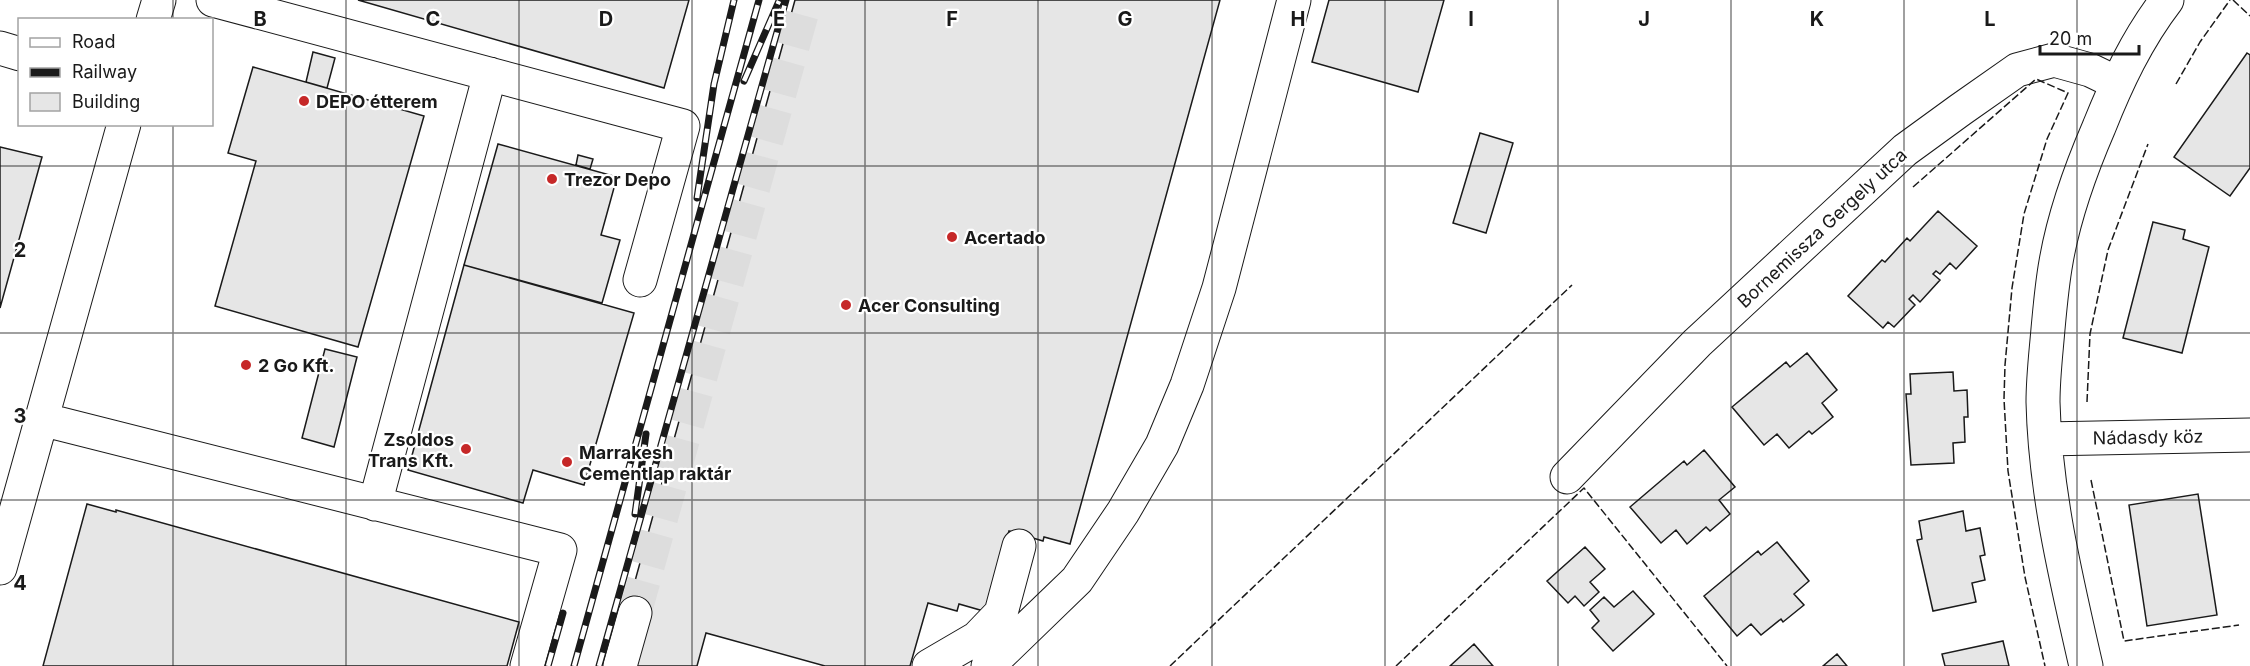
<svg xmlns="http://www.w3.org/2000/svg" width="2250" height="666" font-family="Inter,sans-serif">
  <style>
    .building { fill: #e6e6e6; stroke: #1a1a1a; stroke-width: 1.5 }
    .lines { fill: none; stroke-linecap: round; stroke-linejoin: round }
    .minor-tunnel { stroke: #ddd; stroke-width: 33; stroke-dasharray: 33 16; stroke-linecap: butt }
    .minor-casing { stroke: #1a1a1a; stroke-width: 35 }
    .minor { stroke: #fff; stroke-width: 33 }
    .rail-casing { stroke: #1a1a1a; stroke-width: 7 }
    .rail { stroke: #fff; stroke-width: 4.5; stroke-dasharray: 14; stroke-linecap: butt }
    .fence { stroke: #1a1a1a; stroke-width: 1.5; stroke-dasharray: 8 3; stroke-linecap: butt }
    .grid { fill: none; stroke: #1a1a1a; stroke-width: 1.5; stroke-opacity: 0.55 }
    .poi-dot { fill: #c62828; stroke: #fff; stroke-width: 2 }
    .labels { text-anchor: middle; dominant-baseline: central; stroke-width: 4.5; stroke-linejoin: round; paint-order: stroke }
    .poi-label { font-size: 18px; font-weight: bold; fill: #1a1a1a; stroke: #fff; text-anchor: start }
    .street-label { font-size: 18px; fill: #1a1a1a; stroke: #fff }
    .grid-label { font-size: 20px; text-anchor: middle; font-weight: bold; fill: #1a1a1a; stroke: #fff; stroke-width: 4.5; stroke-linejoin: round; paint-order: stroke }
  </style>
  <rect width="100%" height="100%" fill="#fff"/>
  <path class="building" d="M358,0H689L664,88Z
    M795,0H1220L1070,544L1044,537L1043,541L1009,531L987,612L959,604L957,611L928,603L910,666H825L706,633L697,666H631L627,610Z
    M1329,0H1444L1418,92L1312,62Z
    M313,52L335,58L327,88L306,82Z
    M2247,53L2250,55V168L2230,196L2174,157Z
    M253,67L424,116L358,347L215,306L256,161L228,153Z
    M1480,133L1513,143L1486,233L1453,223Z
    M498,144L617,177L601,235L620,240L602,303L464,265Z
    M0,147L42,157L0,308Z
    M578,155L593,159L590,169L576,165Z
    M1938,211L1977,246L1956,269L1950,263L1940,274L1936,271L1933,274L1940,280L1920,302L1913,295L1909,299L1915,305L1894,327L1888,322L1883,328L1848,296L1882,260L1885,262L1907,238L1910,241Z
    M2153,222L2185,230L2183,239L2209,247L2182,353L2123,338Z
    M464,265L634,313L584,485L533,470L523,503L408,470Z
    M325,349L357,357L334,447L302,438Z
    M1807,353L1837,390L1822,403L1833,417L1812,434L1809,431L1789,448L1777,434L1764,445L1732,407L1786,362L1790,367Z
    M1953,372L1954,391L1967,390L1968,417H1964L1965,442L1953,443L1954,463L1911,465L1906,394H1911L1910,374Z
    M1704,450L1735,487L1719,500L1730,514L1710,531L1706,527L1687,544L1676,530L1661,543L1630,507L1684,461L1687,465Z
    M2198,494L2217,615L2147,626L2129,505Z
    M87,504L116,512V510L519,622L507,666H43Z
    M1963,511L1966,531L1980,528L1985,555L1980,556L1985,580L1972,583L1976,602L1933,611L1917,540L1922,539L1919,521Z
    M1777,542L1809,581L1794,594L1804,605L1783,622L1781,619L1761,635L1751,624L1737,636L1704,596L1758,551L1761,555Z
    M1585,547L1605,569L1590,582L1599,592L1584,606L1575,596L1568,603L1547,581Z
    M1633,591L1654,614L1613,651L1592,628L1599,621L1590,610L1604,597L1614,607Z
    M2003,641L2009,666H1945L1942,654Z
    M1474,644L1493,666H1450Z
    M1837,654L1847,666H1823Z"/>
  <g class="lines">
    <path class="minor-tunnel" d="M635,613L806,0"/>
    <g class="minor-casing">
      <path id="minor" d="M213,0L683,126L640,280
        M153,20L159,0
        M0,48L20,54
        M41,419L560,550L527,666
        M2045,439L2250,435
        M1567,477L1697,343L1905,150L1960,110L2017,70L2054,60L2090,70L2117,83
        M375,504L490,74
        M0,568L124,124
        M620,666L635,613
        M929,666L977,638L1001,613L1019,546
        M988,666L1077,580L1123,512L1162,445L1187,385L1219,288L1294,0
        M2086,666C2066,579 2045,491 2043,402C2043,377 2046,353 2048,329C2050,307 2052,284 2056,262C2064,215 2080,171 2099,127C2117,82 2137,39 2167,0"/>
    </g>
    <use href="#minor" class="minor"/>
    <g class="rail-casing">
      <path id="rail" d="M744,81L779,1
        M697,198L714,84L734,0
        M635,514L646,434
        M548,666L563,613
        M574,666L759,0
        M599,666L786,0"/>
    </g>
    <use href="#rail" class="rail"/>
    <path class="fence" d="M2233,0L2250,16
      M2176,84L2200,42L2230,0
      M1913,187L2036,79L2068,93L2047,139L2024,214L2012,288L2005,365L2004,399L2008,471L2025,577L2045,666
      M2087,402L2090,334L2108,250L2148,144
      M2091,480L2124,641L2239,625
      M1170,666L1572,285
      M1396,666L1584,488L1727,666"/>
  </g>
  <path class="grid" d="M173,0V20M346,0V666M519,0V666M692,0V666M865,0V666M1038,0V666M1212,0V666M1385,0V666M1558,0V666M1731,0V666M1904,0V666M2077,0V666M173,124V666M0,166H2250M0,333H2250M0,500H2250"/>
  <g class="poi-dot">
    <circle cx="304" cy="101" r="6"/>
    <circle cx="552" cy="179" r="6"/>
    <circle cx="952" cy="237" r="6"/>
    <circle cx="846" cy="305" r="6"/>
    <circle cx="246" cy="365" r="6"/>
    <circle cx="466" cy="449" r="6"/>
    <circle cx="567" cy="462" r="6"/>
  </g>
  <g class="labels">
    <g class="poi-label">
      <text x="316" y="101">DEPO étterem</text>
      <text x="564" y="179">Trezor Depo</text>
      <text x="964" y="237">Acertado</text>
      <text x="858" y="305">Acer Consulting</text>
      <text x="258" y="365">2 Go Kft.</text>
      <text x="454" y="439" text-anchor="end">Zsoldos<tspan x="454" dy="21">Trans Kft.</tspan></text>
      <text x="579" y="452">Marrakesh<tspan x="579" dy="21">Cementlap raktár</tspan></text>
    </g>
    <g class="street-label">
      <text transform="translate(1822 228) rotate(-43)">Bornemissza Gergely utca</text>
      <text transform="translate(2148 437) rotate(-1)">Nádasdy köz</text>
    </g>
  </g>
  <g class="grid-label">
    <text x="260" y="26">B</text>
    <text x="433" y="26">C</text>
    <text x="606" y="26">D</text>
    <text x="779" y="26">E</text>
    <text x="952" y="26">F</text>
    <text x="1125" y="26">G</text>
    <text x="1298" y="26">H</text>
    <text x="1471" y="26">I</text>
    <text x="1644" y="26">J</text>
    <text x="1817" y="26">K</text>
    <text x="1990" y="26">L</text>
    <text x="20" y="257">2</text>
    <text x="20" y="423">3</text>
    <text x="20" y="590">4</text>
  </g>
  <rect x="18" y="18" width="195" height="108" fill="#ffffff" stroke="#a3a3a3" stroke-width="1.5"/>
  <rect x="30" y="38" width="30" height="9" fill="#ffffff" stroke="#a3a3a3" stroke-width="1.5"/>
  <text x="72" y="48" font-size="18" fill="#1a1a1a">Road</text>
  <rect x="30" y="68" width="30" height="9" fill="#1a1a1a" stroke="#a3a3a3" stroke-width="1.5"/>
  <text x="72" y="78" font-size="18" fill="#1a1a1a">Railway</text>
  <rect x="30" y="93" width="30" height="18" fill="#e6e6e6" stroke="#a3a3a3" stroke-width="1.5"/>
  <text x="72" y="108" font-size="18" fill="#1a1a1a">Building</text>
  <path d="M2040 45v9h99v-9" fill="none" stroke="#1a1a1a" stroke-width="3"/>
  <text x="2049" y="45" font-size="18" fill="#1a1a1a" stroke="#ffffff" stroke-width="4.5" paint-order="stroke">20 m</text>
</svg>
